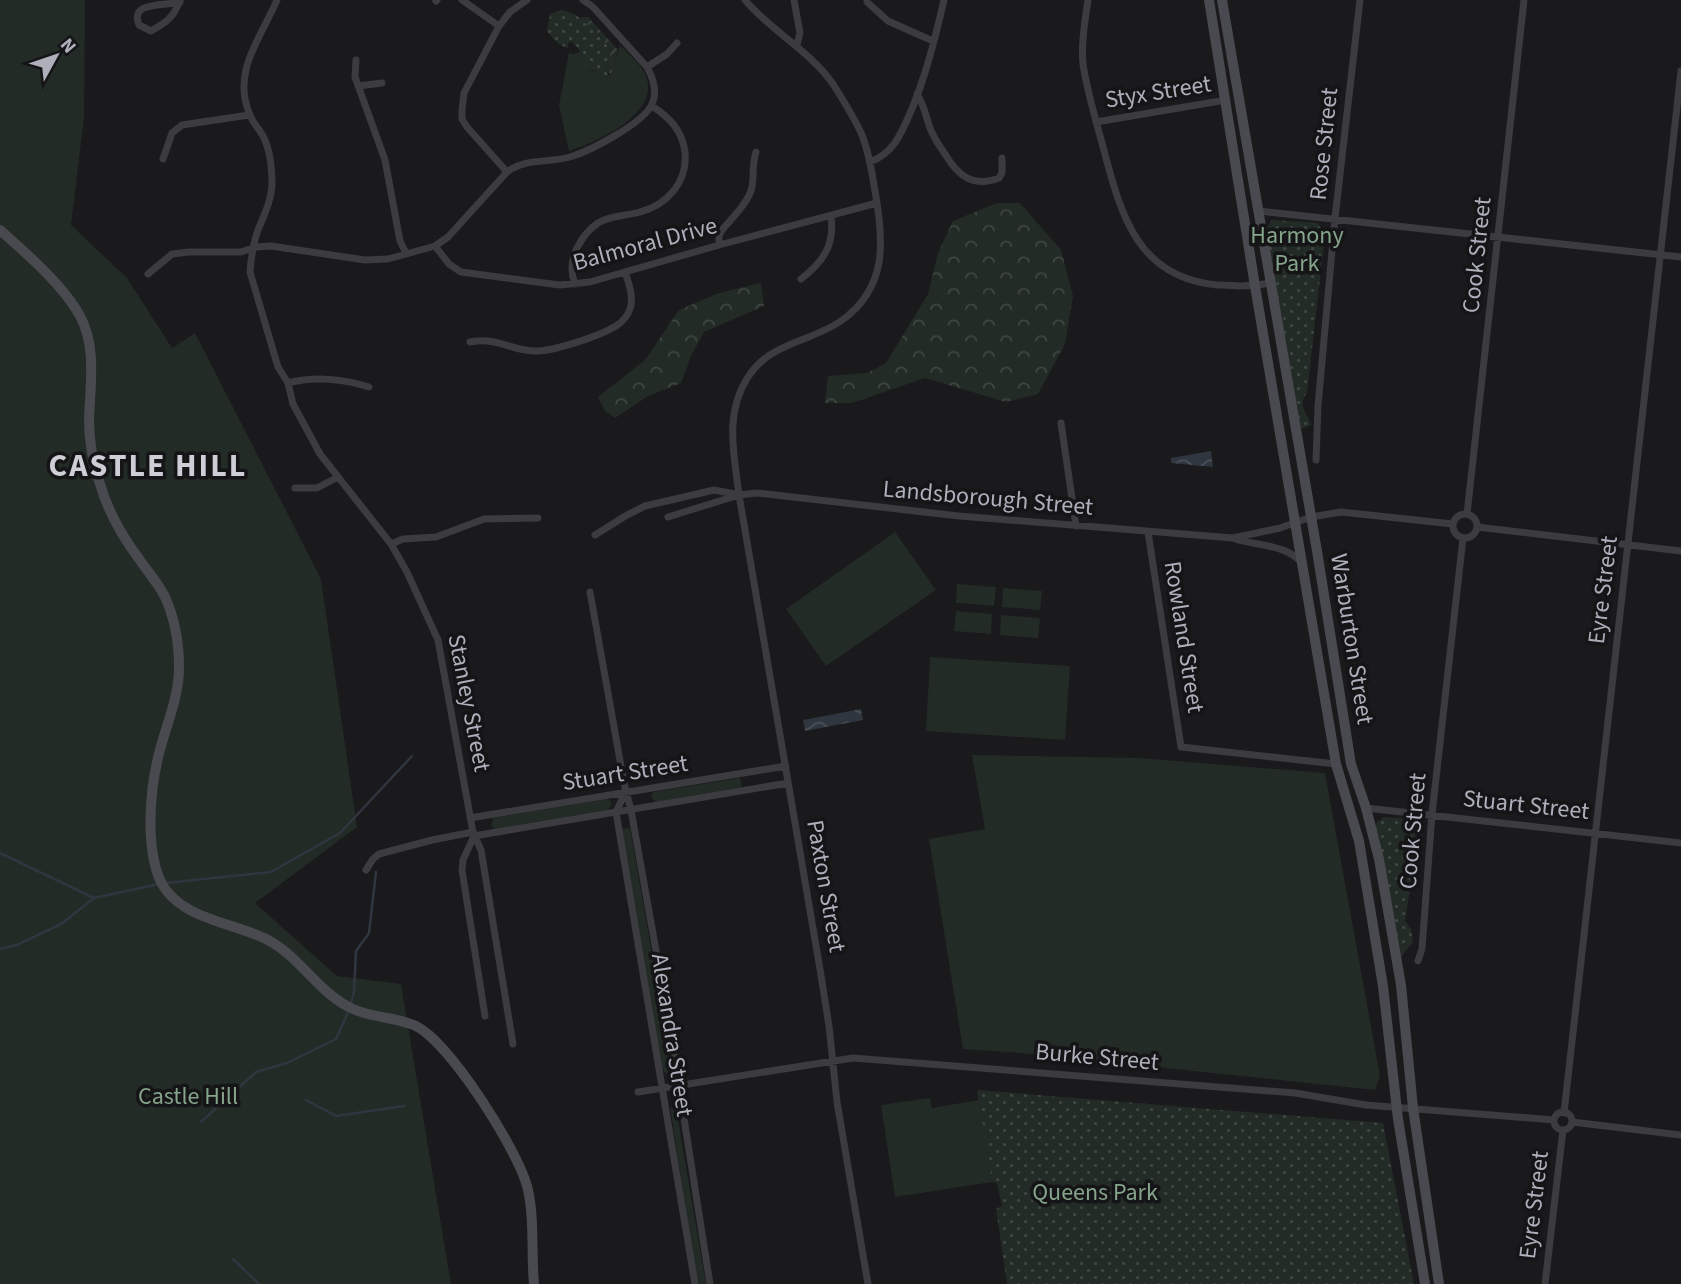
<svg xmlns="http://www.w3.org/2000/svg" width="1681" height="1284" font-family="'Source Sans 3',sans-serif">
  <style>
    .grass { fill: #232b26 }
    .forest { fill: url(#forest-crowns) }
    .park { fill: url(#park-dots) }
    .garden { fill: url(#garden-furrows) }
    .water { fill: url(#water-waves) }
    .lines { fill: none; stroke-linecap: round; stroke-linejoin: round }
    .stream { stroke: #30363f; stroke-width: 2.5 }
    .street { stroke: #3b3b40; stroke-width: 7 }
    .secondary { stroke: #494950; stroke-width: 10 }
    .labels { text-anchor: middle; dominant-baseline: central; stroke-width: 7; stroke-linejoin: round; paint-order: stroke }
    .street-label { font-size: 24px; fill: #adafba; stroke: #151416 }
    .park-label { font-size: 24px; fill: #85a48b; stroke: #151416 }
    .district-label { font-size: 32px; font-weight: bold; letter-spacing: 2px; fill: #cdced6; stroke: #151416 }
  </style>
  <defs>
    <pattern id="forest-crowns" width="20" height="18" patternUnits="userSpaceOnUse" patternTransform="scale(1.75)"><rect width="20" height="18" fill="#232b26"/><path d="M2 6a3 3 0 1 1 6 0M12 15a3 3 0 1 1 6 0" fill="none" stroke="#404743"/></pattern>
    <pattern id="park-dots" width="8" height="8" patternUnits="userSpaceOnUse" patternTransform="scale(1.75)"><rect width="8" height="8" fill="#232b26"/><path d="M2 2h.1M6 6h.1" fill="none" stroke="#404743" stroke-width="1.8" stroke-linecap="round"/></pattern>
    <pattern id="garden-furrows" width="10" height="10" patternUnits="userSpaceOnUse" patternTransform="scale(1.75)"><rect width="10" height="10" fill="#232b26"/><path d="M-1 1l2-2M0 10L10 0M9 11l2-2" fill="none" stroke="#404743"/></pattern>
    <pattern id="water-waves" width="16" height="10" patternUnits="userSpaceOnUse" patternTransform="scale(1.75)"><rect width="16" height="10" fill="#30363f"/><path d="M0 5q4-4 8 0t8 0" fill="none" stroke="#4b5159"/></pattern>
  </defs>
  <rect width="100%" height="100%" fill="#1a191b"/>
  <path class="grass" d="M0,0H85L84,118L71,225L127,278L172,348L195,333L321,579L357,827L255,903L337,976L401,984L451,1284H0Z
    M620,45C628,54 640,63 645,74C663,113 597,142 569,151L559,105L569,53L574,54L580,52L583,58L581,63L592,71L596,70L600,80L611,75Z
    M895,532L936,590L826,666L786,609Z
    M957,584L996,587L994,606L956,603Z
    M1003,588L1042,591L1040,610L1002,607Z
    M956,611L992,614L991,634L954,631Z
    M1001,615L1040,618L1038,638L1000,635Z
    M930,657L1070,666L1065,740L926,731Z
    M972,755L1139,758L1325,773L1380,1076L1375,1090L1021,1053L963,1049L929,839L985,829Z
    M740,778L742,787L656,802L651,797L653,792Z
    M608,799L612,803L608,810L495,829L491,825L493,818Z
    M630,828L670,1056L671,1071L670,1073L666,1074L661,1067L621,829Z
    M930,1098L932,1108L979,1100L992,1182L895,1197L881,1105Z
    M670,1106L677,1114L706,1284H697Z"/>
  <path class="forest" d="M997,203H1020L1061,250L1073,296L1065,344L1038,394L1006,402L925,378L852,403H825L828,376L867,373L886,363L928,294L938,253L953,221Z
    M761,283L764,306L704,332L691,356L681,383L648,396L615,418L605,411L598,397L645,360L679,310L719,293Z"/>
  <path class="park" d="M561,10C582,13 598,34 611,50L607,70L609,77L600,80L596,70H591L581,63C584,53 578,49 572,42L568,43V48C558,45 553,39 547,31L550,14Z
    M1272,220L1318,223L1325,235L1307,393C1297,404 1307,413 1311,425L1301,429L1266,229Z
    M1384,817L1418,820L1423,826L1422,841L1417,843L1405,921L1411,929L1413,942L1400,958L1375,824Z
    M977,1090L1383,1123L1414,1284H1007L996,1209L1002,1206L997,1183L992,1182Z"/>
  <path class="garden" d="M582,17H588L618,50L611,75L607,70L611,50L595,30L580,19Z"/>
  <path class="water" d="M1211,451L1213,467L1171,463V458Z
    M861,709L863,720L805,731L803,720Z"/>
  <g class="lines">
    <path class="stream" d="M0,853L94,898
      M166,883L271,872L340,833L412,756
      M0,949L17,945L61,924L94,898L159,884
      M351,1003L354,992L356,951L369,933L376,872
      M306,1100L336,1116L404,1106
      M201,1122L256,1072L287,1063L336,1039L349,1010
      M233,1259L259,1284"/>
    <path class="street" d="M277,0C261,38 231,72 250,115C253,123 260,130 264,138C271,153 272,169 272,185C271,202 264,215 258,230C253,244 251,258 250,272L278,367L288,383L293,404L320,454L391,544L407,572L438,640L473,832L481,850L513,1044
      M462,0L499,26
      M745,0C772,32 809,50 833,84C843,100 854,117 862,135C869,153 872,172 875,191C884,241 888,288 841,321C811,342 770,342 748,377C724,414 734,454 739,495L820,969L829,1026L837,1102L868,1284
      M794,0L800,33L797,45
      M1088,0C1085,21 1081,43 1083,64C1087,91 1095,117 1102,143C1120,210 1134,277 1217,285C1236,286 1251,287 1270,283
      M436,1L437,0
      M180,2C165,6 129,1 139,25L151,31C167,22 174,17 180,0
      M867,2L888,21L933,41
      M356,60L355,77L385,160L400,241L406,253
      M647,67L667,54L677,43
      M358,86L382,83
      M917,94C924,105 925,113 929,125C932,136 939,145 945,154C958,176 973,188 999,178L1002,173V158
      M1096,122L1226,100
      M163,159L172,133L182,125L249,115
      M870,162C881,158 892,149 898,138C920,99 934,44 944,0
      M507,172L467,127L462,119V110L464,93L499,26L510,12L527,0
      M1259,211L1681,257
      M719,245V236L722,230C732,218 749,202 752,187C754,175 752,164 756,152
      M435,246L449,264L461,272L560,285L590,282L719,245L877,203
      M148,274L172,254L189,252H241L255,247L271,246L365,260L388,259L435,246L448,237L507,172C525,158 549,163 570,157C590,151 644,123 652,104C658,92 653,78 647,67L593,7L583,0
      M801,279C823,262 835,245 831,217
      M575,284C570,271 571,260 577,248C582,238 589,229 598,223C611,215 626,216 640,212C667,205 688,182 685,152C682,130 670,118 652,106
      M470,342C499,337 508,350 534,351C552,352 600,336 616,326C622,322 628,315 630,309C634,297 629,284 625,272
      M288,383C314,376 344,379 369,387
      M1061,423L1076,526
      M1316,460L1318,406L1335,218L1360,0
      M295,488H317L338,477
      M1467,514L1524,0
      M1453 526a12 12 0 1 1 24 0a12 12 0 1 1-24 0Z
      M668,517L739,495L757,493L959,516L1233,538L1280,528L1311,517L1341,512L1453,524
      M1477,527L1681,551
      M1148,532L1181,747L1336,764
      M595,535L627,515L645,506L714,490L735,494
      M1235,539C1257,546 1285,544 1301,562
      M391,544L403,539L436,537L484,519L538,518
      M590,592L624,783L631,810L670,1029L710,1284
      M625,793L616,812L695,1284
      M1366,808L1681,843
      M470,818L786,766
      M366,870L373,859L379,854L432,840L473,832
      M1418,961L1422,949L1432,814L1463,538
      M485,1016L462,870L463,860L474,836L788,783
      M638,1092L853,1058L1295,1093L1366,1105L1554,1120
      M1554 1121a9 9 0 1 1 18 0a9 9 0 1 1-18 0Z
      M1564,1113L1681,71
      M1572,1122L1681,1135
      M1545,1284L1563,1130"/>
    <path class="secondary" d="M1209,0L1255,286L1336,764L1359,841L1383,986L1398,1119L1425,1284
      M1222,0L1317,551L1351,764L1366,808L1379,859L1401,985L1413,1108L1439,1284
      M0,230C26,253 64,286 80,316C97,347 90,386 89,420C89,443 93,463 100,484C108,512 122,536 139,559C148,572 158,583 165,597C175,619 179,644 179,668C179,696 167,723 160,750C150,786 145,845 160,880C178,919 232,922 266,939C300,956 319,994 353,1009C373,1018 396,1017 416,1026C450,1043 517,1149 527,1186C535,1217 531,1252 534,1284"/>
  </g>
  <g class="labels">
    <g class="street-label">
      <text transform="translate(1158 92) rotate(-9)">Styx Street</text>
      <text transform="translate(1324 144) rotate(-84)">Rose Street</text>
      <text transform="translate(645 244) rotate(-15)">Balmoral Drive</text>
      <text transform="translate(1477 255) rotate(-84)">Cook Street</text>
      <text transform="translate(988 498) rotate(5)">Landsborough Street</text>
      <text transform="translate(1603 590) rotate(-83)">Eyre Street</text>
      <text transform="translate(1184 637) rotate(81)">Rowland Street</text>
      <text transform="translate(1352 639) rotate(81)">Warburton Street</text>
      <text transform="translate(469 703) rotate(79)">Stanley Street</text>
      <text transform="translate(625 773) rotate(-9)">Stuart Street</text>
      <text transform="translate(1526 805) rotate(6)">Stuart Street</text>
      <text transform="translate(1413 831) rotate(-85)">Cook Street</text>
      <text transform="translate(826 886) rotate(80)">Paxton Street</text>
      <text transform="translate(672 1035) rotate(81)">Alexandra Street</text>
      <text transform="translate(1097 1057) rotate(5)">Burke Street</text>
      <text transform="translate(1534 1205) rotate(-83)">Eyre Street</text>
    </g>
    <g class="park-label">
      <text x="1297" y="235">Harmony<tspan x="1297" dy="28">Park</tspan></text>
      <text x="188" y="1096">Castle Hill</text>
      <text x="1095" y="1192">Queens Park</text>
    </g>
    <g class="district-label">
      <text x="148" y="466">CASTLE HILL</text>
    </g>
  </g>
  <g transform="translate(56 56) rotate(50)" stroke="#151416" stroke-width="5" paint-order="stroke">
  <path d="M0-5L12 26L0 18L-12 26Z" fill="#adafba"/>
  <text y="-10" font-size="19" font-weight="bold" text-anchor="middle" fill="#adafba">N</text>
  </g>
</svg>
